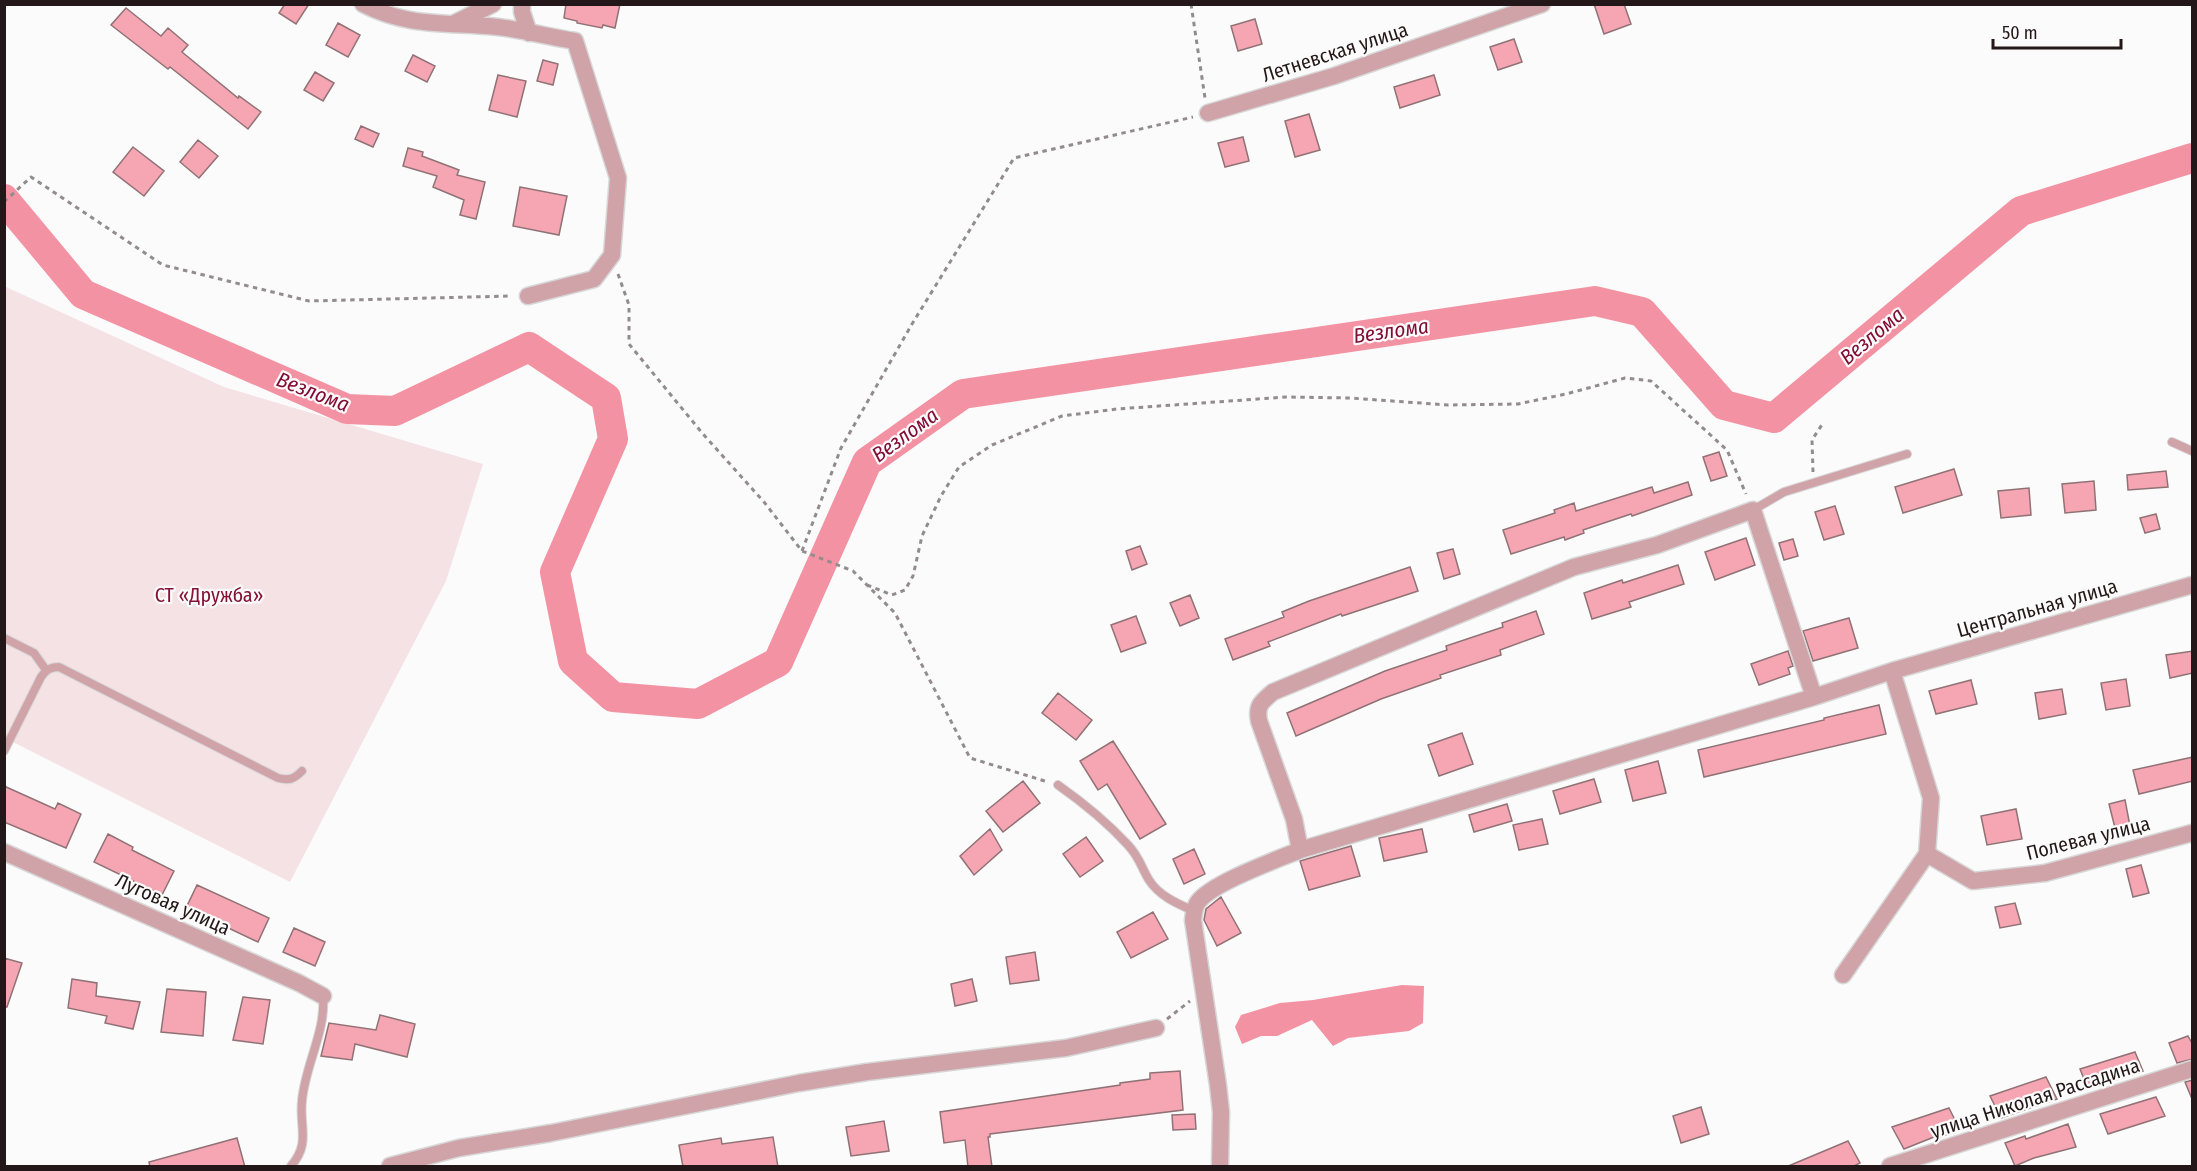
<svg xmlns="http://www.w3.org/2000/svg" width="2197" height="1171" font-family="'Fira Sans Condensed',sans-serif">
  <style>
    .green { fill: #f5e2e4 }
    .water { fill: #f392a2 }
    .lines { fill: none; stroke-linecap: round; stroke-linejoin: round }
    .river { stroke: #f392a2; stroke-width: 30 }
    .building { fill: #f5a6b2; stroke: #907276; stroke-width: 1.5 }
    .lane-casing { stroke: #d8d7d7; stroke-width: 10 }
    .street-casing { stroke: #d8d7d7; stroke-width: 19 }
    .path { stroke: #928c8d; stroke-width: 3; stroke-dasharray: 4.5 4.5; stroke-linecap: butt }
    .lane { stroke: #cfa3a8; stroke-width: 8 }
    .street { stroke: #cfa3a8; stroke-width: 16 }
    .labels { text-anchor: middle; dominant-baseline: central; stroke-width: 4.5; stroke-linejoin: round; paint-order: stroke }
    .street-label { font-size: 20px; fill: #231719; stroke: #fbfbfb }
    .park-label { font-size: 20px; fill: #851337; stroke: #fbfbfb }
    .water-label { font-size: 21px; font-style: italic; fill: #820d34; stroke: #fbfbfb }
  </style>
  <rect width="100%" height="100%" fill="#fbfbfb"/>
  <path class="green" d="M4,286L224,387L483,464L446,581L290,882L5,738Z"/>
  <path class="water" d="M1402,985L1424,986L1423,1023L1409,1031L1348,1038L1333,1046L1312,1020L1277,1036H1261L1242,1044L1235,1027L1241,1015L1280,1003L1313,1000Z"/>
  <g class="lines">
    <path class="river" d="M4,199L83,294L347,409L395,411L529,347L606,398L613,439L555,572L573,661L613,697L698,704L778,662L867,462L963,394L1595,301L1642,312L1724,405L1774,418L2021,211L2192,158"/>
  </g>
  <path class="building" d="M285,4H309L296,24L279,13Z
    M566,4H620L615,28L603,25L602,28L577,23V21L564,18Z
    M1594,4H1624L1631,24L1604,34Z
    M126,8L161,36L168,28L188,45L182,52L238,98L239,96L261,112L248,129L170,67L168,69L111,25Z
    M1255,19L1262,44L1238,51L1231,26Z
    M338,23L360,35L348,57L326,45Z
    M1514,39L1522,62L1498,70L1490,47Z
    M413,55L435,66L427,82L405,71Z
    M543,60L558,64L553,85L537,81Z
    M315,72L334,83L323,101L304,90Z
    M498,75L526,81L517,117L489,110Z
    M1434,75L1440,95L1400,108L1394,87Z
    M1309,114L1320,150L1295,157L1285,121Z
    M361,126L379,134L373,147L355,139Z
    M1243,137L1249,161L1225,167L1218,143Z
    M198,140L218,156L199,178L180,162Z
    M133,147L164,171L144,196L113,172Z
    M408,148L423,152L422,156L459,170L457,175L485,182L476,219L460,215L464,200L433,187L437,176L403,166Z
    M520,187L567,196L559,235L513,226Z
    M1719,452L1727,476L1711,481L1703,457Z
    M1954,469L1962,495L1903,513L1895,487Z
    M2166,471L2168,487L2128,490L2127,475Z
    M2094,481L2096,510L2065,513L2062,484Z
    M1688,482L1692,495L1632,516L1631,514L1583,530L1584,533L1565,540L1564,537L1511,554L1503,530L1555,513L1554,510L1574,503L1576,511L1652,487L1654,493Z
    M2029,488L2031,515L2001,518L1998,491Z
    M1835,506L1844,534L1824,540L1815,512Z
    M2156,514L2160,529L2145,533L2140,518Z
    M1746,538L1755,565L1715,580L1705,552Z
    M1793,539L1798,556L1784,560L1779,543Z
    M1140,546L1147,564L1132,570L1126,551Z
    M1453,549L1460,574L1444,579L1437,553Z
    M1678,565L1684,584L1629,602L1631,607L1592,619L1584,593L1622,580L1623,583Z
    M1410,567L1418,591L1342,616L1341,614L1268,642L1270,646L1233,660L1225,639L1284,617L1282,612L1309,601Z
    M1190,595L1199,618L1180,626L1170,603Z
    M1536,611L1544,634L1500,650L1501,655L1440,675L1441,678L1381,699L1296,736L1287,713L1385,671L1447,650L1446,646L1503,627L1502,623Z
    M1136,616L1146,643L1121,652L1111,625Z
    M1849,618L1858,648L1813,661L1803,631Z
    M1788,651L1793,666L1788,668L1790,674L1759,685L1751,664Z
    M2193,651V673L2170,678L2166,655Z
    M2126,679L2130,706L2106,710L2101,683Z
    M1971,680L1977,704L1936,714L1929,691Z
    M2062,689L2066,714L2039,719L2035,693Z
    M1058,693L1092,720L1076,740L1042,713Z
    M1879,705L1886,734L1704,777L1698,750L1824,720V718Z
    M1462,733L1473,764L1439,776L1428,745Z
    M1113,741L1166,824L1140,839L1107,784L1098,790L1080,761Z
    M2193,757V781L2139,794L2133,770Z
    M1658,761L1666,793L1633,801L1625,770Z
    M1594,779L1601,802L1560,814L1553,791Z
    M1023,781L1040,803L1003,832L986,811Z
    M4,786L55,809L58,803L81,814L66,848L4,822Z
    M2125,800L2131,831L2117,836L2109,804Z
    M1507,804L1512,821L1474,832L1469,815Z
    M2016,809L2022,839L1987,845L1981,816Z
    M1542,819L1548,844L1519,850L1513,825Z
    M990,829L1002,850L974,875L960,856Z
    M1422,829L1427,852L1384,861L1379,838Z
    M108,834L133,847L132,850L174,871L162,895L94,862Z
    M1086,837L1103,861L1080,877L1063,854Z
    M1351,846L1360,876L1309,890L1300,861Z
    M1194,849L1205,874L1184,884L1173,859Z
    M2141,865L2149,893L2133,897L2126,869Z
    M197,885L269,918L258,942L186,908Z
    M1221,897L1241,933L1217,946L1204,920L1206,909Z
    M2015,903L2021,924L2000,928L1995,907Z
    M1153,912L1168,939L1131,958L1117,932Z
    M294,928L325,942L315,966L283,952Z
    M1035,952L1039,980L1010,984L1006,957Z
    M4,958L22,963L7,1007H4Z
    M72,979L97,983L96,996L140,1002L133,1029L105,1023L107,1016L68,1008Z
    M972,979L977,1001L955,1006L951,984Z
    M167,989L206,992L203,1036L161,1032Z
    M243,997L270,1000L263,1044L233,1040Z
    M380,1015L415,1024L407,1057L355,1044L352,1060L321,1056L329,1023L376,1030Z
    M2188,1036L2193,1045V1059L2177,1063L2169,1043Z
    M2135,1052L2143,1071L2088,1089L2080,1069Z
    M1180,1071L1183,1110L990,1134V1137H988L992,1167H968L965,1140L944,1143L940,1112L1120,1085V1083L1150,1079V1073Z
    M2046,1077L2057,1099L2001,1118L1990,1096Z
    M2193,1080V1099H2192L2185,1082Z
    M2156,1097L2165,1116L2108,1134L2100,1114Z
    M1701,1107L1709,1134L1681,1143L1673,1116Z
    M1949,1108L1960,1130L1940,1137L1939,1135L1904,1149L1892,1127Z
    M1195,1114L1196,1129L1173,1130L1172,1115Z
    M884,1121L889,1151L851,1156L846,1127Z
    M2068,1124L2076,1147L2034,1158L2015,1166L2005,1143L2025,1136L2026,1139Z
    M773,1137L778,1167H683L679,1145L721,1138L722,1144Z
    M237,1138L245,1167H150L149,1162Z
    M1848,1141L1860,1163L1852,1167H1786Z"/>
  <g class="lines">
    <g class="lane-casing">
      <path id="lane" d="M2172,442L2192,451
        M1753,510L1784,492L1907,454
        M4,638L34,653L46,670
        M4,751L41,677C46,670 50,667 59,667L278,778C289,781 294,779 302,771
        M1058,785C1085,804 1106,821 1128,845C1140,858 1141,867 1149,880C1159,896 1178,904 1194,911
        M291,1166C311,1143 299,1127 302,1101C305,1065 326,1032 323,996"/>
    </g>
    <g class="street-casing">
      <path id="street" d="M363,4C409,28 449,22 498,27C524,30 549,37 575,41L618,178L612,255L594,279L528,296
        M522,4V12L529,33
        M453,24L493,4
        M1208,113L1334,76L1542,4
        M1300,850L1294,819L1259,721C1256,706 1261,702 1273,692L1574,567L1657,545L1753,510L1814,697
        M4,852L299,983L323,996
        M1927,854L1973,881L2045,873L2192,833
        M1843,975L1927,854L1931,798L1892,671
        M390,1166L459,1148L551,1133L799,1083L867,1072L1066,1048L1156,1028
        M1220,1166L1221,1112L1218,1085L1193,920C1194,914 1194,907 1198,902C1212,883 1276,860 1300,850L1814,697L1892,671L2192,585
        M1890,1166L2192,1069"/>
    </g>
    <path class="path" d="M1191,4L1205,98
      M4,202L31,177L163,265L309,301L511,296
      M618,274L629,305V344L703,434L764,502L802,551L853,571L895,613L970,758L1048,782
      M1813,472L1812,440L1823,423
      M802,551L841,448L912,324L1014,158L1193,117
      M867,585L892,595L905,590L913,576L922,536L941,496L959,467L992,445L1062,416L1117,409L1286,397L1350,398L1448,405L1518,404L1566,394L1625,378L1651,381L1727,450L1746,494
      M1167,1019L1190,1001"/>
    <use href="#lane" class="lane"/>
    <use href="#street" class="street"/>
  </g>
  <g class="labels">
    <g class="street-label">
      <text transform="translate(1335 52) rotate(-18)">Летневская улица</text>
      <text transform="translate(2037 608) rotate(-16)">Центральная улица</text>
      <text transform="translate(2088 838) rotate(-14)">Полевая улица</text>
      <text transform="translate(173 904) rotate(24)">Луговая улица</text>
      <text transform="translate(2035 1098) rotate(-18)">улица Николая Рассадина</text>
    </g>
    <g class="park-label">
      <text x="209" y="595">СТ «Дружба»</text>
    </g>
    <g class="water-label">
      <text transform="translate(1391 331) rotate(-8)">Везлома</text>
      <text transform="translate(1872 336) rotate(-40)">Везлома</text>
      <text transform="translate(313 392) rotate(21)">Везлома</text>
      <text transform="translate(905 435) rotate(-36)">Везлома</text>
    </g>
  </g>
  <rect width="2197" height="1171" fill="none" stroke="#231719" stroke-width="12"/>
  <path d="M1993 39v9h128v-9" fill="none" stroke="#231719" stroke-width="3"/>
  <text x="2002" y="39" font-size="18" fill="#231719" stroke="#fbfbfb" stroke-width="4.5" paint-order="stroke">50 m</text>
</svg>
